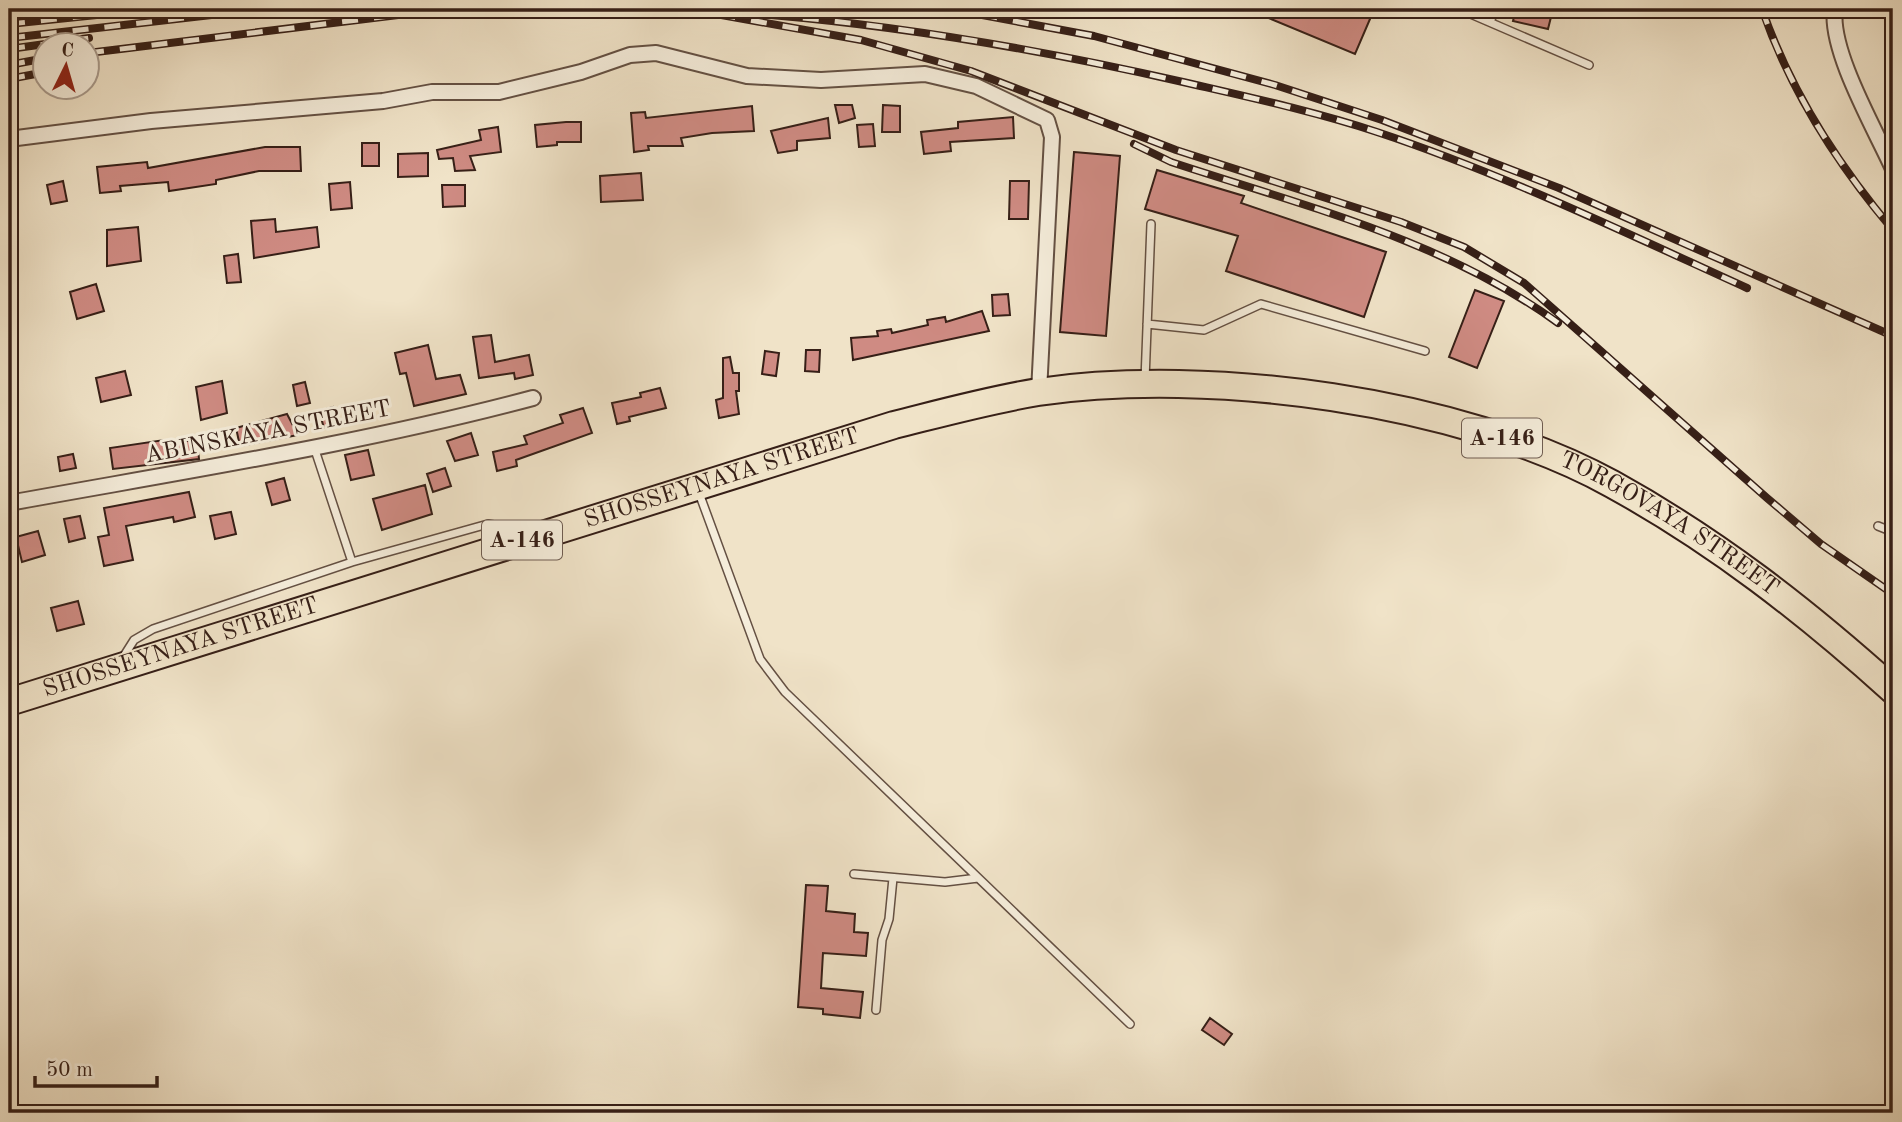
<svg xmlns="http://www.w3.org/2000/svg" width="1902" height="1122" font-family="'Old Standard TT',serif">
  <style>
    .building { fill: #cf8b83; stroke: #361f17; stroke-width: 2 }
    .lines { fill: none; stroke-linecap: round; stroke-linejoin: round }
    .lane-casing { stroke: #645043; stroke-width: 10 }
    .street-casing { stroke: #645043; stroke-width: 18 }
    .highway-casing { stroke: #361f17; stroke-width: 30 }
    .lane { stroke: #f5eddb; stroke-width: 7 }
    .street { stroke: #f5eddb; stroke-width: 14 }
    .highway { stroke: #f0e3c8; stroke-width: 26 }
    .rail-casing { stroke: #361f17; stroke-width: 8 }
    .rail { stroke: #f5eddb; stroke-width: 5; stroke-dasharray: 16; stroke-linecap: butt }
    .labels { text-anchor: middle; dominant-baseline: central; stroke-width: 6; stroke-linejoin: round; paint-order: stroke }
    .shield { fill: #f5eddb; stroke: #6f5d52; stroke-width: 2 }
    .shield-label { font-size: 23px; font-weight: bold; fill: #361f17 }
    .street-label { font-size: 24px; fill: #361f17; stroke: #f5eddb }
  </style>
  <rect width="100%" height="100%" fill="#f0e3c8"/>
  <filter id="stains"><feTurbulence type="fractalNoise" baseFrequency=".00286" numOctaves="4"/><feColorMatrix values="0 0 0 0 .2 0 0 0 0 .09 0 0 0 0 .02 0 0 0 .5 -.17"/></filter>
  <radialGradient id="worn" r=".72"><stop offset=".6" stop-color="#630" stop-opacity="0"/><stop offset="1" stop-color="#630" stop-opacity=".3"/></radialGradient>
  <path class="building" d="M1247,9H1364L1373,12L1355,54Z
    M1516,9H1553L1548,29L1513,21Z
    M835,105H852L855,118L839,123Z
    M883,105L900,106V132H882Z
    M752,106L754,131L712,133L681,138L683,146H648L649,150L634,152L631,113L645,112L646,118Z
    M1013,117L1014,138L950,142L951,151L924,154L921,132L958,128V122Z
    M828,118L830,138L797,141V150L778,153L771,131Z
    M566,122H581V142H557V145L537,147L535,125Z
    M873,124L875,146L859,147L857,125Z
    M498,127L501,152L470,156L475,170L455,171L453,158L439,159L437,150L481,140L479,130Z
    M362,143H379V166H362Z
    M265,147H300L301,171H259L216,180V184L169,191L168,182L120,186L121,191L100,193L97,167L147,162L148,168Z
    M1074,152L1120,156L1106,336L1060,332Z
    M428,153V176L398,177V154Z
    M1157,170L1244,196L1241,203L1386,252L1364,317L1226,271L1238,236L1145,209Z
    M641,173L643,200L601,202L600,176Z
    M63,181L67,201L51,204L47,185Z
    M1010,181H1029L1028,219H1009Z
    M350,182L352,208L331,210L329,184Z
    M442,185H465V206L443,207Z
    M275,219L276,232L317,227L319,247L254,258L251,221Z
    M138,227L141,261L107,266V230Z
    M238,254L241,282L227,283L224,256Z
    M96,284L104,311L77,319L70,292Z
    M1475,290L1504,301L1477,368L1449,357Z
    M1008,294L1010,315L993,316L992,295Z
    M982,311L989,331L853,360L851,338L878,336L877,331L891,329L892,333L928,325L927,320L945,317L946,322Z
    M491,335L495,362L529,355L533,375L515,379L514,373L479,378L473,337Z
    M428,345L436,379L460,375L466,394L414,406L406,373L400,374L395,353Z
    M806,350H820L819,372L805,371Z
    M765,351L779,353L776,376L762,374Z
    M730,357L733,373H739V391H736L739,414L719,418L716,400L723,398V358Z
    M125,371L131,395L101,402L96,378Z
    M222,381L227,413L201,420L196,387Z
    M305,382L310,403L297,406L293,385Z
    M660,388L666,408L629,417L630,421L617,424L612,403L641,397L640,393Z
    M333,407L337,425L324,428L319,411Z
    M583,408L592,433L516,460L517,466L497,471L493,452L527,444L524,436L563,423L560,415Z
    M287,414L298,435L240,446L236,428Z
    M471,433L478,455L455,461L447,441Z
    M164,440L165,443L197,440L199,459L113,469L110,448Z
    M368,450L374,475L351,480L345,455Z
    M73,454L76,468L60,471L58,457Z
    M445,468L451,486L433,492L427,474Z
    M284,478L290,500L272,505L266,483Z
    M425,485L432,514L382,530L373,499Z
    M189,492L195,517L174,522L173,517L126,526L133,560L104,566L98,537L109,535L104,508Z
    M231,512L236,534L215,539L210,516Z
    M80,516L85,538L69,542L64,519Z
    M38,531L45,555L22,562L16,537Z
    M78,601L84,624L57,631L51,608Z
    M806,885L828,886L826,911L855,914L854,932L868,933L866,956L823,953L821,988L863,992L860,1018L823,1014V1009L798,1007Z
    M1210,1018L1232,1034L1224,1045L1202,1030Z"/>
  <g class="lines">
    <g class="lane-casing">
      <path id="lane" d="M1459,9L1589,65
        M1490,22L1495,9
        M1147,324L1204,330L1261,304L1425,351
        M1145,380L1151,224
        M315,450L352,562
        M699,493L760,659L785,692L1130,1024
        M1878,526L1893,532
        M122,659L134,640L153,629L352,562L488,524L505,527L510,541
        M854,874L945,882L978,878
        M876,1010L882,940L889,919L893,878"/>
    </g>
    <g class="street-casing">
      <path id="street" d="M1835,9C1829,50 1875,129 1893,169
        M9,139L151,121L383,101L432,92H499L581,72L630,55L656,53L747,76L821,80L925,74L976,86L1047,120L1052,137L1039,392
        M9,503C185,471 360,444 533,398"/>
    </g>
    <g class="highway-casing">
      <g id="highway">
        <path id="s1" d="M9,702L894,425C942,413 989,400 1038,392C1209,367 1460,400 1612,484C1717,542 1805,611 1893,690"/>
      </g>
    </g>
    <use href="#lane" class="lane"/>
    <use href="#street" class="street"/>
    <use href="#highway" class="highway"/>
    <g class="rail-casing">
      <path id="rail" d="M688,9L861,40L971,71L1176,150L1401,222L1464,247L1524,283L1767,498L1821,544L1893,594
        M950,9L1094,36L1275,85L1382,120L1559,188L1893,336
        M1762,9C1790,90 1838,165 1893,230
        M771,15C911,27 1046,51 1183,82C1248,97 1313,111 1377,132C1504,174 1626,233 1747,288
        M9,24L155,9
        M9,38L264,9
        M9,49L89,38
        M88,53L398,15L483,9
        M9,65L46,58
        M9,79L46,72
        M1134,144L1171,162C1304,206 1444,240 1558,323"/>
    </g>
    <use href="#rail" class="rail"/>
  </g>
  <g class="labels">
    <g class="shield">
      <rect x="1462" y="418.5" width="80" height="39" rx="5"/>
      <rect x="482" y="520.5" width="80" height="39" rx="5"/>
    </g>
    <g class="shield-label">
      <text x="1502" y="438">А-146</text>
      <text x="522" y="540">А-146</text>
    </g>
    <g class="street-label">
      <text transform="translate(268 433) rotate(-11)">ABINSKAYA STREET</text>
      <text stroke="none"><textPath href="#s1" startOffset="747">SHOSSEYNAYA STREET</textPath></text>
      <text stroke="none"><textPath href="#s1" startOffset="1734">TORGOVAYA STREET</textPath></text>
      <text stroke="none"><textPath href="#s1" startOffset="180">SHOSSEYNAYA STREET</textPath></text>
    </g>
  </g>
  <rect width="1902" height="1122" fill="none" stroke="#f0e3c8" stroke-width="35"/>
  <rect x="10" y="10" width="1881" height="1101" fill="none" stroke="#361f17" stroke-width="3.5"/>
  <rect x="18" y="18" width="1867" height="1087" fill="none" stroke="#361f17" stroke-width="2"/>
  <g transform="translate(66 66) rotate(5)"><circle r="33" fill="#f5eddb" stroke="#a99b8d" stroke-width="2"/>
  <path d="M0-5L12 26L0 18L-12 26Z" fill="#8f2418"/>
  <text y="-10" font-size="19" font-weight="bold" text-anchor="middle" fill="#361f17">С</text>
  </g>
  <path d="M35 1076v10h122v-10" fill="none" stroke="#361f17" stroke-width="3.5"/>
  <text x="46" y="1076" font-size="21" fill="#361f17" stroke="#f5eddb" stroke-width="5" paint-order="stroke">50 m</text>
  <rect width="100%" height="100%" filter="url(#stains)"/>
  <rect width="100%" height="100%" fill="url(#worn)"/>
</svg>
